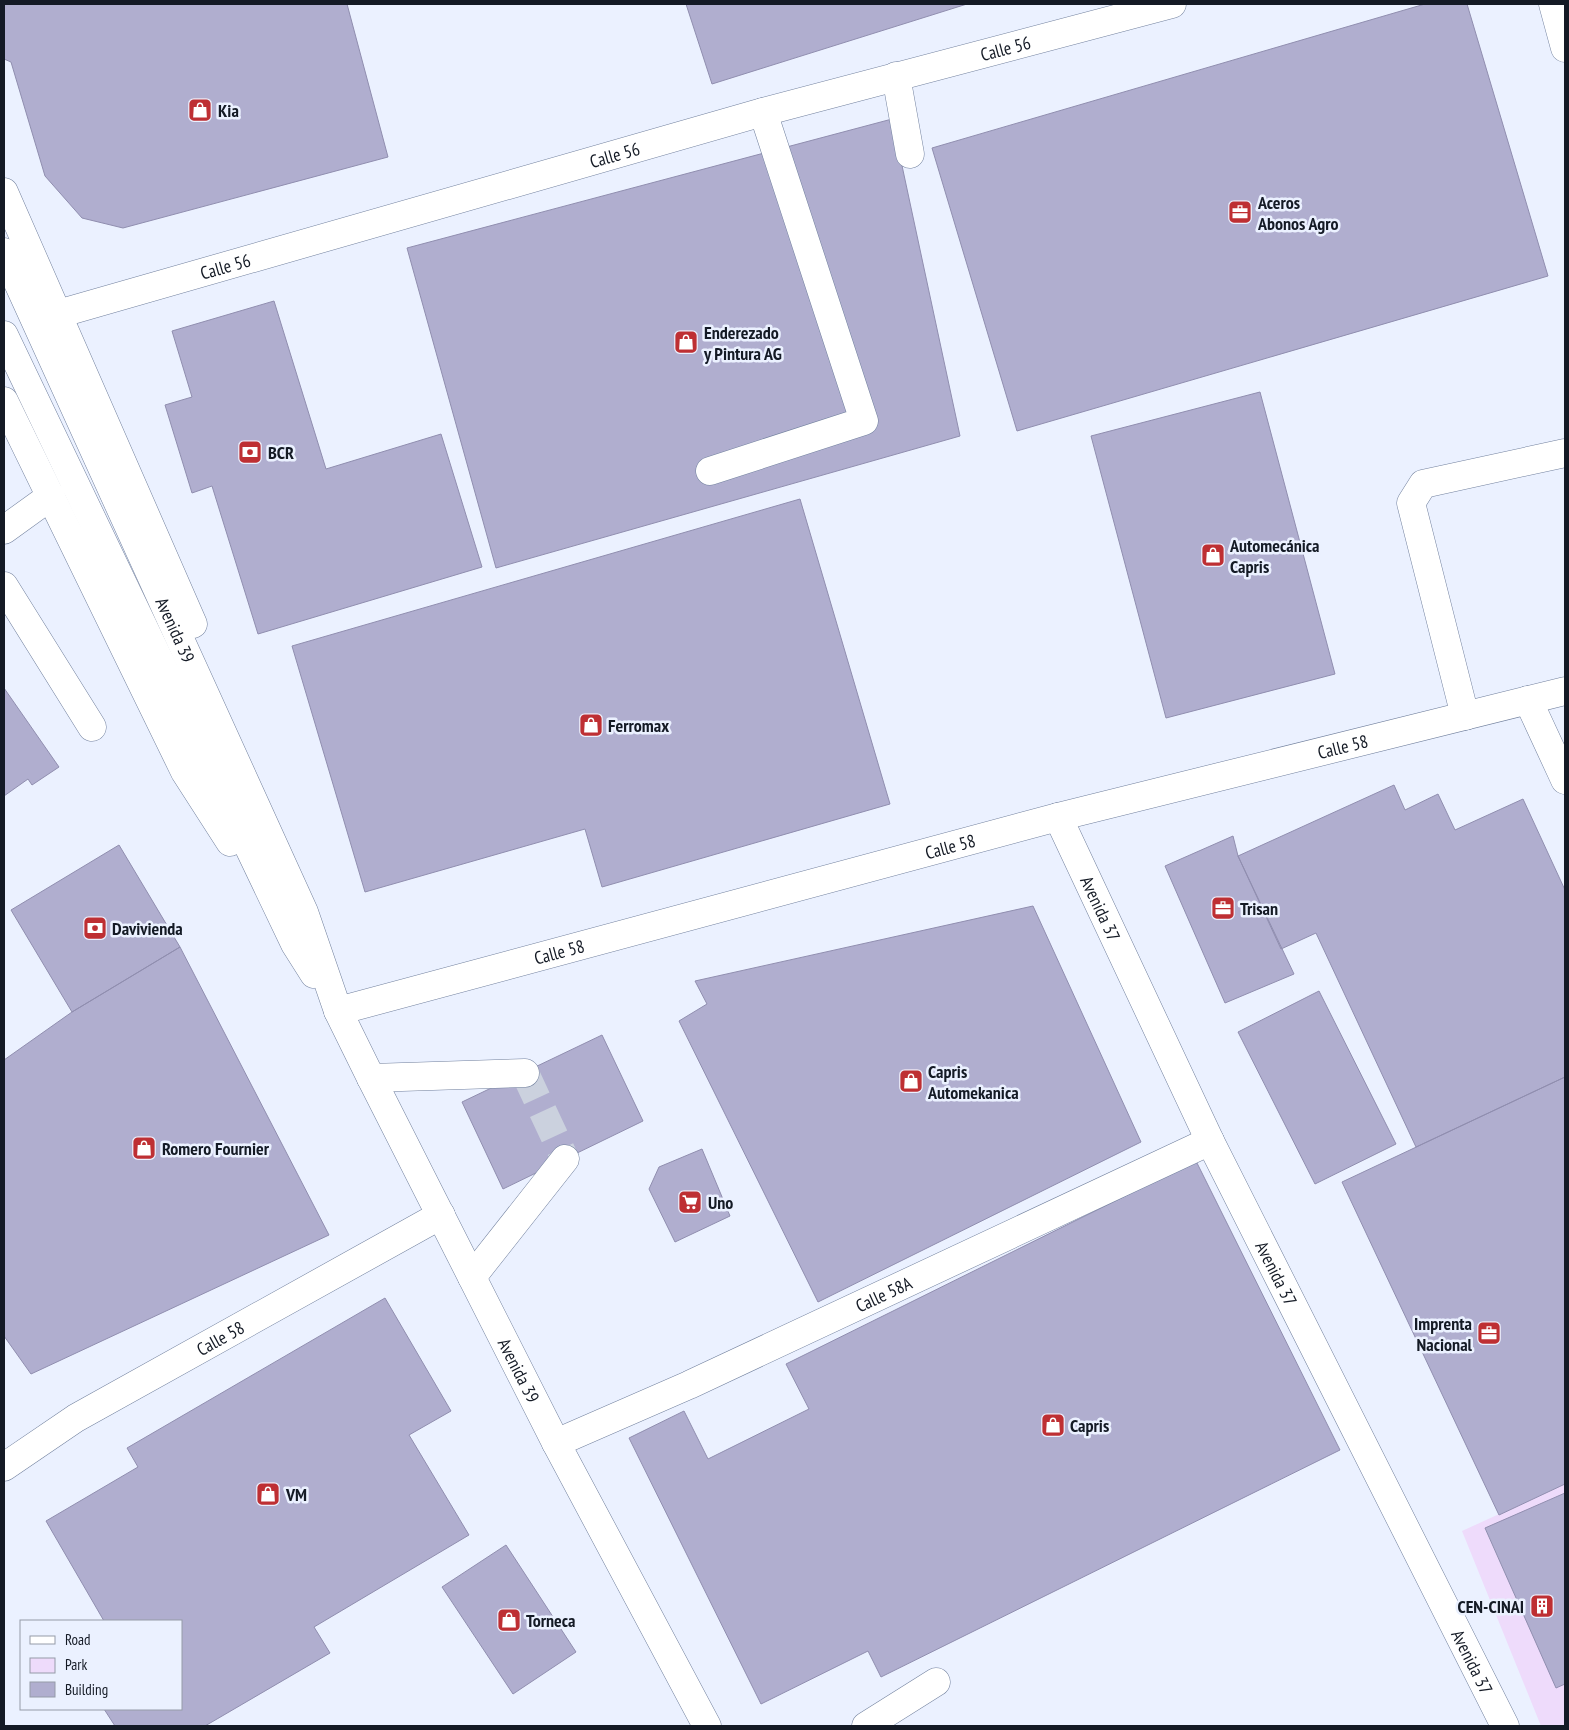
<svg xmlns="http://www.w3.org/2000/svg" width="1569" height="1730" font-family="'PT Sans Narrow',sans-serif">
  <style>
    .green { fill: #eedbfb }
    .building { fill: #b0aecf; stroke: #908eaf }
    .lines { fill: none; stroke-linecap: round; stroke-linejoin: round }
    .minor-tunnel { stroke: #cbd1de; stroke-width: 28; stroke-dasharray: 28 14; stroke-linecap: butt }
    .minor-casing { stroke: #72819e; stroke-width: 29 }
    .major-casing { stroke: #72819e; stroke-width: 29 }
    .minor { stroke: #fff; stroke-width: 28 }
    .major { stroke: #fff; stroke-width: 28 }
    .labels { text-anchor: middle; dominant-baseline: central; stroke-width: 5; stroke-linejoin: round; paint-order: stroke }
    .street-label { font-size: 18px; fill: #141a25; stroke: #ebf1ff }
    .poi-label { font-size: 18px; font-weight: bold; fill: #141a25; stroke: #ebf1ff; text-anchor: start }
  </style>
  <rect width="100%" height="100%" fill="#ebf1ff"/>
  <path class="green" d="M1565,1484V1493L1485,1529L1556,1687L1565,1684V1726H1541L1462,1531Z"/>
  <path class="building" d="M4,4H347L388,157L123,228L82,218L45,176L11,62L4,59Z
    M686,4H967L712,84Z
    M1425,4H1467L1548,276L1017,431L932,148Z
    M892,119L960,436L496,568L407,248Z
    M274,301L326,469L441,434L482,567L258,634L212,486L192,493L165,405L192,397L172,331Z
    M1260,392L1335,674L1166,718L1091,436Z
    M800,499L890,804L602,887L585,829L365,892L292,646Z
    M4,688L59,767L32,785L28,779L4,796Z
    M1394,785L1405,810L1438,794L1455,830L1523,799L1565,890V1077L1416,1147L1316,933L1281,949L1238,856Z
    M1233,836L1238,856L1294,974L1225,1003L1165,866Z
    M119,845L180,947L72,1012L11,910Z
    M1033,906L1141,1142L818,1302L679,1021L707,1004L695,981Z
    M180,947L329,1235L31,1374L4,1336V1060L72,1012Z
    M1319,991L1396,1144L1315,1184L1238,1032Z
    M602,1035L643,1121L503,1189L462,1102Z
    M1565,1077V1484L1499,1515L1342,1182Z
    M702,1149L730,1216L675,1242L649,1189L659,1167Z
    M1196,1161L1340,1450L881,1677L868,1651L761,1704L629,1438L684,1411L708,1459L809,1409L786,1364Z
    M385,1298L451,1411L409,1435L469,1535L314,1627L330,1653L205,1726H115L104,1709H181V1621H104L46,1521L138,1467L127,1448Z
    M1565,1493V1684L1556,1688L1485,1528Z
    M506,1545L576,1652L513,1694L442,1587Z"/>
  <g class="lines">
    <path class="minor-tunnel" d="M525,1073L565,1159"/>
    <g class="minor-casing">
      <g id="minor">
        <path d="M1553,4L1565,48"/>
        <path d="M896,76L910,154"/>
        <path id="s1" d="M58,314L763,112L1172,4"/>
        <path d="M710,471L864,421L763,112"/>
        <path d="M4,530L51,496"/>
        <path d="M4,586L92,727"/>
        <path d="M1528,700L1565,780"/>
        <path d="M1465,716L1411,503L1423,484L1565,453"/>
        <path id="s2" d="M1058,817L1210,1141L1505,1726"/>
        <path id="s3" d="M338,1011L1058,817L1565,691"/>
        <path d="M371,1078L525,1073"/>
        <path d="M472,1277L565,1159"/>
        <path id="s4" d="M556,1443L689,1385L1210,1141"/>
        <path id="s5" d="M4,1467L76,1418L441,1215"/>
        <path d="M866,1726L936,1682"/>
      </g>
    </g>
    <g class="major-casing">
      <g id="major">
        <path d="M4,192L193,624"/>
        <path id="s6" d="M4,252L304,912L338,1011L371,1078L556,1443L707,1726"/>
        <path d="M4,335L295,944L314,974"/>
        <path d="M4,401L185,772L230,842"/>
      </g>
    </g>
    <use href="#minor" class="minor"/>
    <use href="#major" class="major"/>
  </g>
  <defs>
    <g id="shop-square" transform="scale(1.25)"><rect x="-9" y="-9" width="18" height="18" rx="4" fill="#be2f33" stroke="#ebf1ff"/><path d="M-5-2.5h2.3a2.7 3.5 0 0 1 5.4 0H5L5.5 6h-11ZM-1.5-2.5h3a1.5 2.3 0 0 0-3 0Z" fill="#fff"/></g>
    <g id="office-square" transform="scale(1.25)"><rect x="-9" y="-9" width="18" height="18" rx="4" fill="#be2f33" stroke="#ebf1ff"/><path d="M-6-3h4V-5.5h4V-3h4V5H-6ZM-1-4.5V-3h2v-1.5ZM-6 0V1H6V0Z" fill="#fff"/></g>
    <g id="bank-square" transform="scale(1.25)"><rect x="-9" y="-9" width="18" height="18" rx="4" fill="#be2f33" stroke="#ebf1ff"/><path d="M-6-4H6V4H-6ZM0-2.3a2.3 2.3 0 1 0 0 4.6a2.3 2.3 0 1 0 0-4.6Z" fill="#fff"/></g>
    <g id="supermarket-square" transform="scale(1.25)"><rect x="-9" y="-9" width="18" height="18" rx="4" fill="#be2f33" stroke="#ebf1ff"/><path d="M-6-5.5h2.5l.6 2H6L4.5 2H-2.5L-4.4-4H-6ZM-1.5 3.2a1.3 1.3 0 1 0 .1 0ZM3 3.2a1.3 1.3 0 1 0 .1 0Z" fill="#fff"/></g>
    <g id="building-square" transform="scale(1.25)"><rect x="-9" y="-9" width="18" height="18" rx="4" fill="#be2f33" stroke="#ebf1ff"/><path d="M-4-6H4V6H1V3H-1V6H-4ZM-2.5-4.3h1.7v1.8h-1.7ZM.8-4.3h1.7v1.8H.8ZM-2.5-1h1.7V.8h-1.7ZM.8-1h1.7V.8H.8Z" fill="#fff"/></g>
  </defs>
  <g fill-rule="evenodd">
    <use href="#shop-square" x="200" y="110"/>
    <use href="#office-square" x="1240" y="212"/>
    <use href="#shop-square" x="686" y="342"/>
    <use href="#bank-square" x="250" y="452"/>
    <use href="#shop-square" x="1213" y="555"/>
    <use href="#shop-square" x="591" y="725"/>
    <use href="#office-square" x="1223" y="908"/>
    <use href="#bank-square" x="95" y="928"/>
    <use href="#shop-square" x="911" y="1081"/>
    <use href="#shop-square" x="144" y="1148"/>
    <use href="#supermarket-square" x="690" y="1202"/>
    <use href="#office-square" x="1489" y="1333"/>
    <use href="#shop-square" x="1053" y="1425"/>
    <use href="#shop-square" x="268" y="1494"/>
    <use href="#building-square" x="1542" y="1606"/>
    <use href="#shop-square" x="509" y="1620"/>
  </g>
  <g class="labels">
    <g class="street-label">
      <text stroke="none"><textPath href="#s1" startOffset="984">Calle 56</textPath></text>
      <text stroke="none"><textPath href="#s1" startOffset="579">Calle 56</textPath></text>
      <text stroke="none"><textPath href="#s1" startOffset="174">Calle 56</textPath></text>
      <text stroke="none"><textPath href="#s6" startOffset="415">Avenida 39</textPath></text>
      <text stroke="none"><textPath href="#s3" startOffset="1039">Calle 58</textPath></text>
      <text stroke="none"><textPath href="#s3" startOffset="634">Calle 58</textPath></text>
      <text stroke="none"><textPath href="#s2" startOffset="101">Avenida 37</textPath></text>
      <text stroke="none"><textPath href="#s3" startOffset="229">Calle 58</textPath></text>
      <text stroke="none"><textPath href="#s2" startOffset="506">Avenida 37</textPath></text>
      <text stroke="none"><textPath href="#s4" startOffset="360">Calle 58A</textPath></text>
      <text stroke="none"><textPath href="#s5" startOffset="252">Calle 58</textPath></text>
      <text stroke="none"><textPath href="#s6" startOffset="1232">Avenida 39</textPath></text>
      <text stroke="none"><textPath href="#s2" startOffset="941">Avenida 37</textPath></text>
    </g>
    <g class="poi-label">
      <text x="218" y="110">Kia</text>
      <text x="1258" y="202">Aceros<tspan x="1258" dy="21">Abonos Agro</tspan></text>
      <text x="704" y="332">Enderezado<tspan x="704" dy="21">y Pintura AG</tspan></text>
      <text x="268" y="452">BCR</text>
      <text x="1230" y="545">Automecánica<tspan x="1230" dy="21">Capris</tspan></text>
      <text x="608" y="725">Ferromax</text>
      <text x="1240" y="908">Trisan</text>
      <text x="112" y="928">Davivienda</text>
      <text x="928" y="1071">Capris<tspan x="928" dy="21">Automekanica</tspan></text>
      <text x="162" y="1148">Romero Fournier</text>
      <text x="708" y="1202">Uno</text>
      <text x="1472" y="1323" text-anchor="end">Imprenta<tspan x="1472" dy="21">Nacional</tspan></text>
      <text x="1070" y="1425">Capris</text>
      <text x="286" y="1494">VM</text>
      <text x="1524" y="1606" text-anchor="end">CEN-CINAI</text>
      <text x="526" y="1620">Torneca</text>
    </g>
  </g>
  <rect width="1569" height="1730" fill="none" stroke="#141a25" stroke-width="10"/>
  <rect x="20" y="1620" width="162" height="90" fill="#ebf1ff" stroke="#959ba8"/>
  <rect x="30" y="1636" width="25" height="8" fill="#ffffff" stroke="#959ba8"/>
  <text x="65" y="1645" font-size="15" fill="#141a25">Road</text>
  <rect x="30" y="1658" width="25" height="15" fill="#eedbfb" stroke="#959ba8"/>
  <text x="65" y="1670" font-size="15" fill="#141a25">Park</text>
  <rect x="30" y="1682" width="25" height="15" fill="#b0aecf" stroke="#959ba8"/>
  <text x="65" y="1695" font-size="15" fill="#141a25">Building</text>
</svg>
